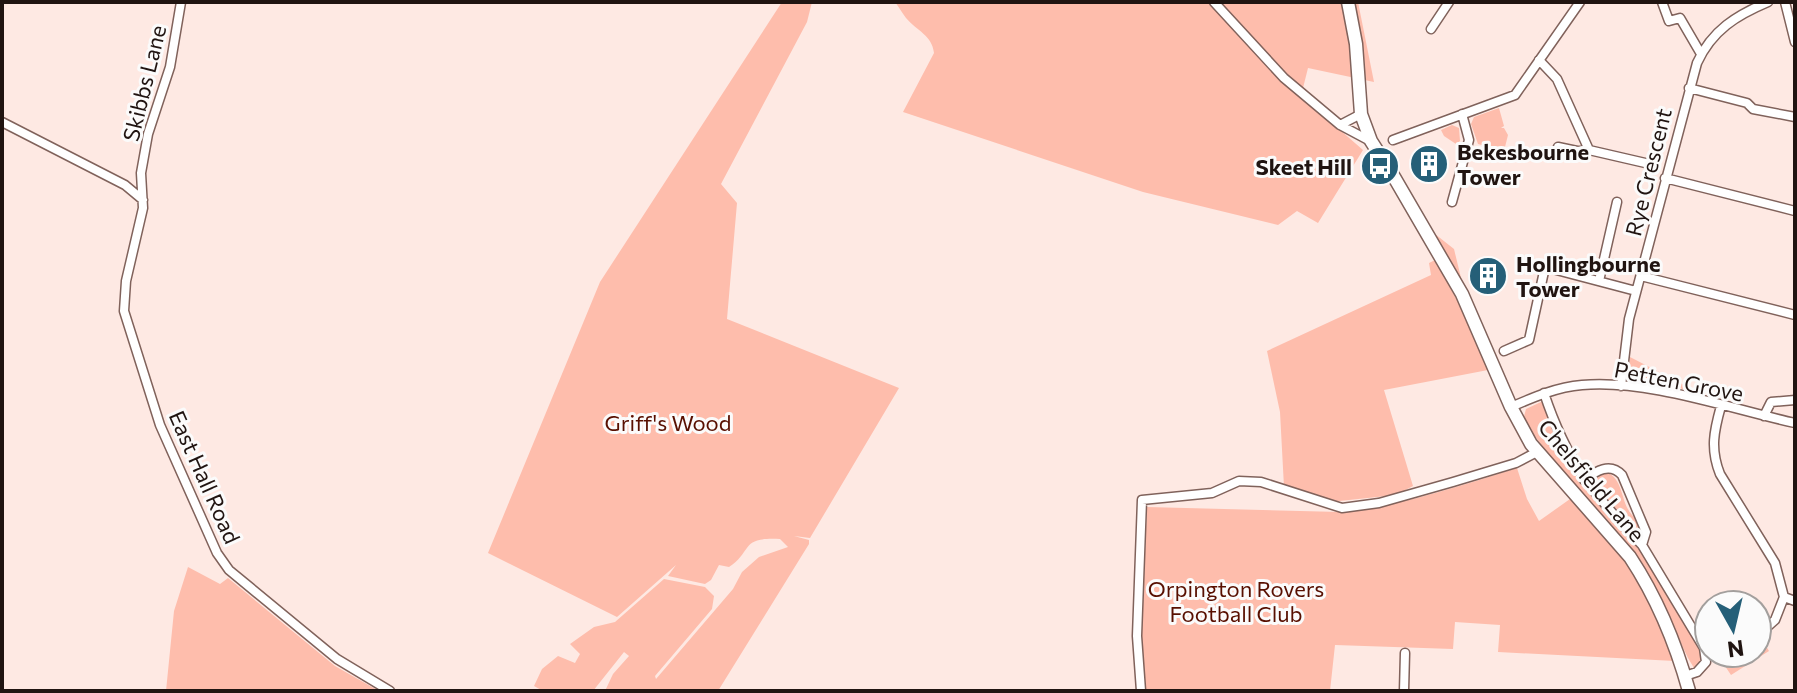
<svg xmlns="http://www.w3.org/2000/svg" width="1797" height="693" font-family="Commissioner,sans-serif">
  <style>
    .green { fill: #febdac }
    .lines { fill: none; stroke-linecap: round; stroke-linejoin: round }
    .street-casing { stroke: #80625b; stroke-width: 11 }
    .secondary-casing { stroke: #80625b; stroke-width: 15 }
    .street { stroke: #fff; stroke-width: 8 }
    .secondary { stroke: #fff; stroke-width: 12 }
    .labels { text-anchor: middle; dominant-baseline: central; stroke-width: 6; stroke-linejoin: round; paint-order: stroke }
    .street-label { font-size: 22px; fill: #201411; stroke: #fbfbfb }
    .poi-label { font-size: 22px; font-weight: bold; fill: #201411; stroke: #fbfbfb; text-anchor: start }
    .park-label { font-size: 22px; fill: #580f00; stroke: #fbfbfb }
  </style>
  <rect width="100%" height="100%" fill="#fee9e3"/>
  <path class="green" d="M782,2H812L807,22L721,184L737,203L727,319L899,388L810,538L794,536L809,540V544L718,691H605L613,674L629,656L624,652L593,691H543L534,686L542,669L558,656L575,663L580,654L570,644L594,627L615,622L664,579L705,587L714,596L712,609L655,676L656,679L733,589L742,572L759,557L788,547L780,539C739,537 754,550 729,567L719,565L711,580L705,584L668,576L676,565L617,617L488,553L600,282Z
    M895,2H1358L1374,82L1308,68L1301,96L1363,150L1318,223L1297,211L1278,225L1143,192L903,112L934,53C932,35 917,31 906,18C902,13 899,7 895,2Z
    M1499,108L1504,126L1501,128H1504L1508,135L1504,151L1478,144L1471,124L1474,117Z
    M1452,125L1459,128L1460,141L1456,144L1444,136L1441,130Z
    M1435,234L1454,249L1463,286L1432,237Z
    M1435,260L1470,324L1488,370L1384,390L1413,486L1396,495L1330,502L1284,487L1280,412L1267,351L1431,275L1429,263Z
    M1630,357L1692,389V391L1631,378L1629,372Z
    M1543,401L1553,432L1570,467L1639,548L1703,650V662L1694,668L1688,658L1646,570L1545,450L1523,420L1526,409Z
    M1517,468L1527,499L1539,521L1570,499L1611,546C1638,561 1663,632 1675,661L1498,652L1500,625L1455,622L1453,649L1335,645L1330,691H1143L1141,640L1147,507L1340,512C1401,506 1459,486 1517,468Z
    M1604,471C1627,478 1618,508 1638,520L1641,526L1635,531L1591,481L1592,476Z
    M188,567L220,584L228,578L335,666L379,691H166L174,611Z
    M1766,646L1769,651L1731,675L1721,660C1738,650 1750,656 1766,646Z"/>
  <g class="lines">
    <g class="street-casing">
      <path id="street" d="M181,2L170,67L148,134L141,173L143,208L126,281L124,311L160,425L217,553L229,570L337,659L390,691
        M1214,2L1284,78L1340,125L1370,141
        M1662,2L1669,21L1680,18L1701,54
        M1785,2L1795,42
        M1431,29L1449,2
        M1539,60L1557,79L1589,150L1654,165
        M1689,88L1747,103L1753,109L1795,117
        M2,122L125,185L143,200
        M1340,125L1361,114
        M1393,140L1515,95L1580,2
        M1558,147L1577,151L1589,150
        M1665,178L1795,211
        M1452,202L1469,140L1462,114
        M1641,276L1795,315
        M1599,281L1617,202
        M1504,351L1529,340L1545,267L1636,291
        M1621,386L1629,319L1697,63C1712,30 1737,15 1768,2
        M1544,393C1567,462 1592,493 1642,545
        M1721,406C1714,431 1710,449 1720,474L1775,563L1784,597L1795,601
        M1511,407C1534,397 1557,387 1582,385C1647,379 1731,409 1795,423
        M1764,416L1771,402L1795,400
        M1584,480C1596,471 1610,462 1622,475L1646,532L1642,545L1704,648L1706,662L1697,672L1685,676
        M1757,636L1775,620L1784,597
        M1141,691L1137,636L1142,500L1212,493L1239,481L1261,482L1342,508L1379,503L1453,482L1516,463L1537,452
        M1404,691L1405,653"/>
    </g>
    <g class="secondary-casing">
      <path id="secondary" d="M1348,2L1356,44L1361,114L1371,141L1394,177L1462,294L1511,407L1531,444L1630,557C1657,598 1676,644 1689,691"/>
    </g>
    <use href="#street" class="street"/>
    <use href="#secondary" class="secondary"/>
  </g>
  <defs>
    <g id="building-disc" transform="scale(2)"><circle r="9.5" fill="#255f78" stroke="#fbfbfb"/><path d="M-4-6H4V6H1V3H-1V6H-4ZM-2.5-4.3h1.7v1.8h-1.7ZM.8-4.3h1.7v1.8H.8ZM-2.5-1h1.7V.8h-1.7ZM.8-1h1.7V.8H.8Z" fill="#fff"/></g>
    <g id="bus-disc" transform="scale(2)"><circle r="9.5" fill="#255f78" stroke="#fbfbfb"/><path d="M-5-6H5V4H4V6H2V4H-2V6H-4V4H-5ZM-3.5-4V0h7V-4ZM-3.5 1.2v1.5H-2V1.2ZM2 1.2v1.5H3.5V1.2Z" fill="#fff"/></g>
  </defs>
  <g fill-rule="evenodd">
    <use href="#building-disc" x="1429" y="164"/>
    <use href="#bus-disc" x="1380" y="166"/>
    <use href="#building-disc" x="1488" y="276"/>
  </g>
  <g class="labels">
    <g class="street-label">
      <text transform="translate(144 83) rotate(-76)">Skibbs Lane</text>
      <text transform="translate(1648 172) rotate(-76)">Rye Crescent</text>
      <text transform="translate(1679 381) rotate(11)">Petten Grove</text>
      <text transform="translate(205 477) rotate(66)">East Hall Road</text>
      <text transform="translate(1592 480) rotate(50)">Chelsfield Lane</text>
    </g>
    <g class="poi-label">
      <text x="1457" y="151">Bekesbourne<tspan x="1457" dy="25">Tower</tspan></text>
      <text x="1352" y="166" text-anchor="end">Skeet Hill</text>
      <text x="1516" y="263">Hollingbourne<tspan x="1516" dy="25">Tower</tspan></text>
    </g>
    <g class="park-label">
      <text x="668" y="422">Griff's Wood</text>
      <text x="1236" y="588">Orpington Rovers<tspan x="1236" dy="25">Football Club</tspan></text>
    </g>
  </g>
  <rect width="1797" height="693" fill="none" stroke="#201411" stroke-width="8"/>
  <g transform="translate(1733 629) rotate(172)"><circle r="38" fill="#fbfbfb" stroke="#a39f9d" stroke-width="2"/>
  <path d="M0-6L14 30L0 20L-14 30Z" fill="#255f78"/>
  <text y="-12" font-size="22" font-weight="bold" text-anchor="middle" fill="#201411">N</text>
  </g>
</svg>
